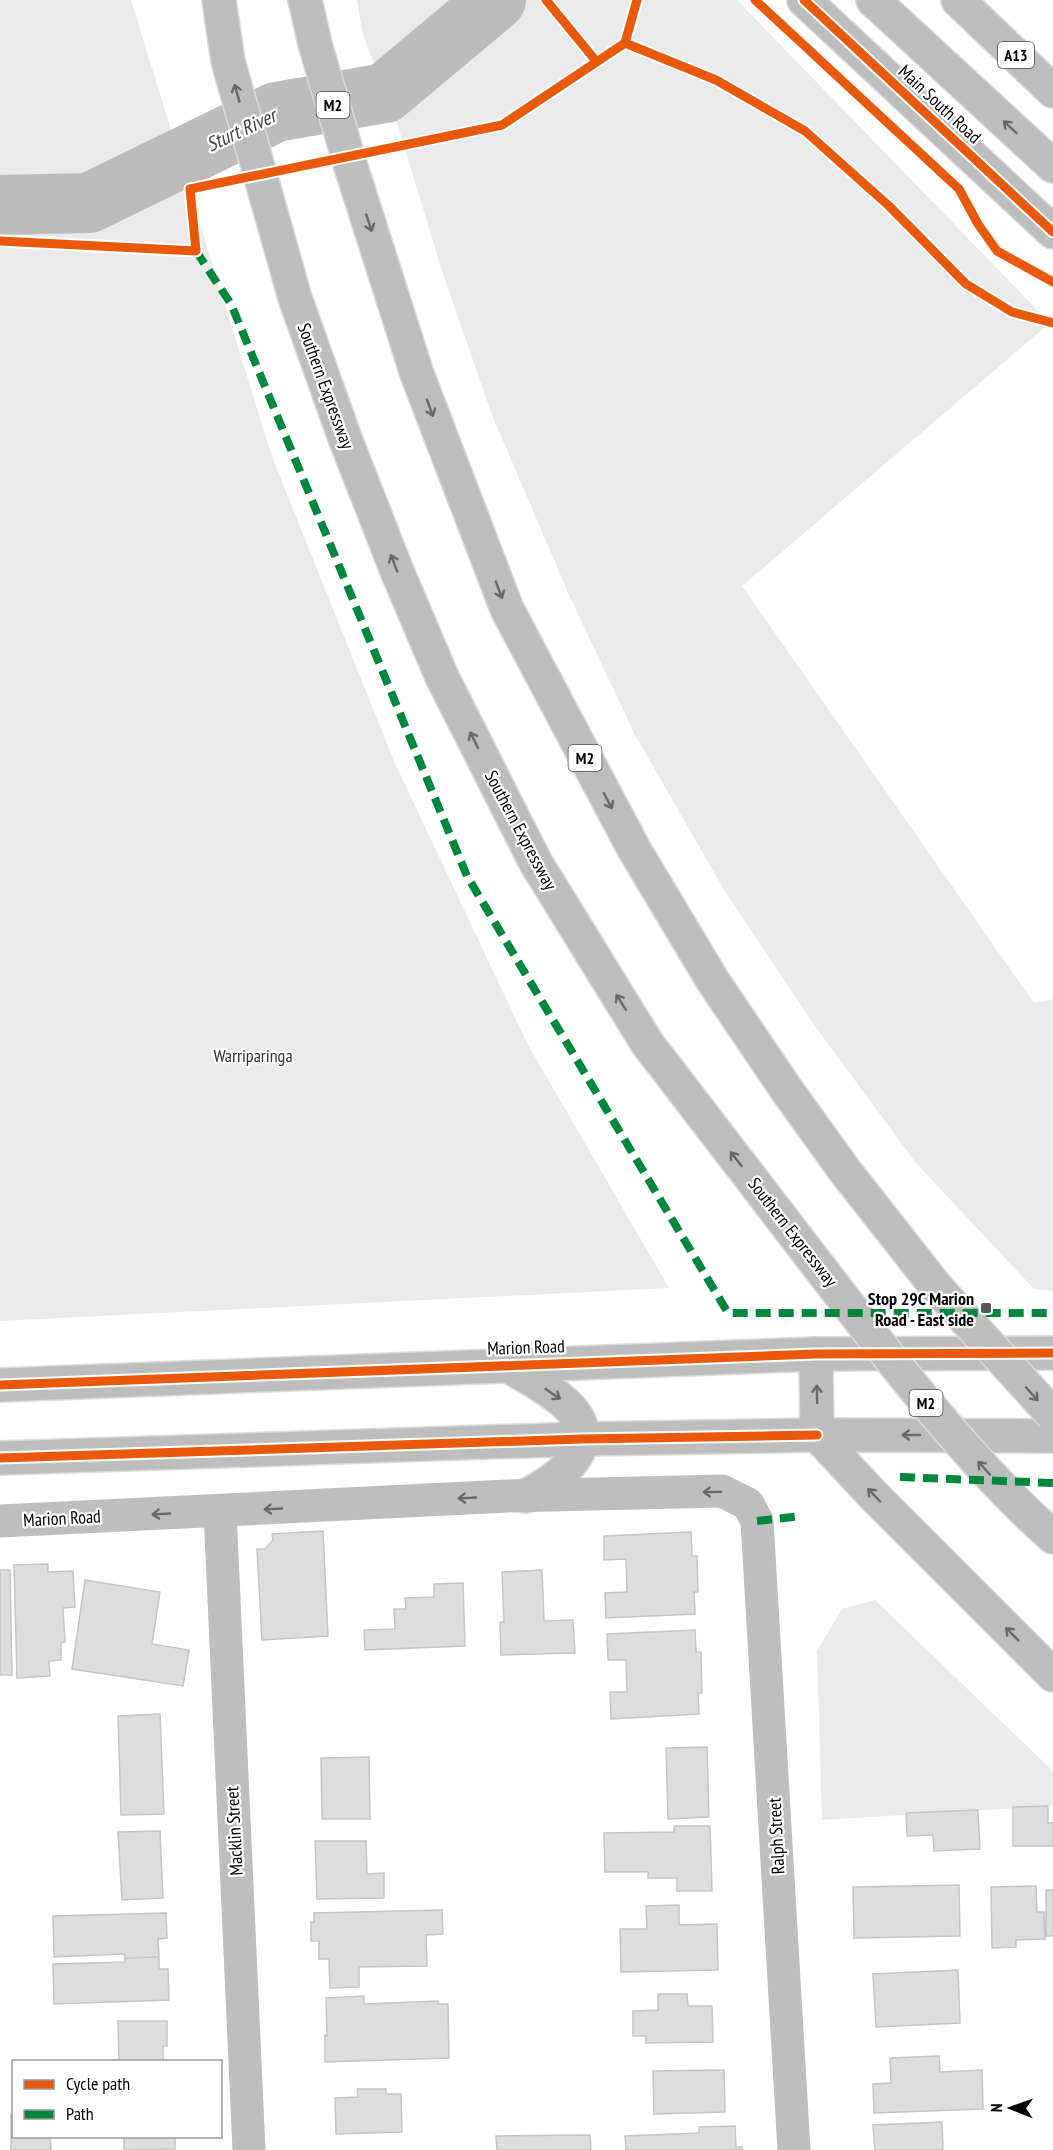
<svg xmlns="http://www.w3.org/2000/svg" width="1053" height="2150" font-family="'PT Sans Narrow',sans-serif">
  <style>
    .green { fill: #eaeaea }
    .lines { fill: none; stroke-linecap: round; stroke-linejoin: round }
    .river { stroke: #bcbcbc; stroke-width: 60 }
    .building { fill: #ddd; stroke: #c5c5c5; stroke-width: 1.5 }
    .major-casing { stroke: #dbdbdb; stroke-width: 36 }
    .highway-casing { stroke: #dbdbdb; stroke-width: 36 }
    .minor { stroke: #bebebe; stroke-width: 33 }
    .major { stroke: #bdbdbd; stroke-width: 33 }
    .highway { stroke: #bdbdbd; stroke-width: 33 }
    .highway-bridge-casing { stroke: #dbdbdb; stroke-width: 36; stroke-linecap: butt }
    .highway-bridge { stroke: #bdbdbd; stroke-width: 33 }
    .quiet { stroke: #00873e; stroke-width: 8; stroke-dasharray: 15 8; stroke-linecap: butt }
    .cycleway-casing { stroke: #fff; stroke-width: 13 }
    .cycleway { stroke: #e8590c; stroke-width: 9 }
    .oneway { stroke: #686868 }
    .poi-dot { fill: #595959; stroke: #fff; stroke-width: 2 }
    .labels { text-anchor: middle; dominant-baseline: central; stroke-width: 4.5; stroke-linejoin: round; paint-order: stroke }
    .shield { fill: #fff; stroke: #4c4c4c; stroke-width: 1.5 }
    .shield-label { font-size: 16px; font-weight: bold; fill: #000 }
    .street-label { font-size: 18px; fill: #000; stroke: #fff }
    .park-label { font-size: 18px; fill: #303030; stroke: #fff }
    .poi-label { font-size: 18px; font-weight: bold; fill: #000; stroke: #fff; text-anchor: end }
    .water-label { font-size: 20px; font-style: italic; fill: #414141; stroke: #fff }
  </style>
  <rect width="100%" height="100%" fill="#fff"/>
  <path class="green" d="M0,0H131L271,454L394,761L527,1043L669,1288L0,1321Z
    M357,0H737L1050,323L742,586L1034,1003L1053,999V1291L1034,1289L916,1163L817,1029L723,888L635,735L570,597L492,415L442,271L397,123L363,35Z
    M875,1600L1053,1771V1806L822,1820L817,1651L842,1609Z"/>
  <g class="lines">
    <path class="river" d="M0,205L89,203L276,112L385,93L496,0"/>
  </g>
  <path class="building" d="M323,1531L328,1636L262,1640L257,1549H265L273,1540L272,1534Z
    M691,1532L692,1556H697L698,1592H694L695,1614L606,1618L605,1593L627,1592L626,1559L604,1560V1536Z
    M48,1564V1572L73,1571L75,1607L63,1608L65,1642L61,1643V1660L49,1661L50,1676L17,1678L14,1565Z
    M0,1570H10L12,1675H0Z
    M542,1570L544,1621L573,1620L575,1653L501,1655L500,1622H504L502,1572Z
    M85,1580L160,1592L152,1644L189,1650L183,1686L72,1669Z
    M463,1583L465,1646L365,1650L364,1630L395,1629L394,1609H406L405,1598L434,1597V1584Z
    M695,1630L696,1652H701L702,1693H698L699,1714L611,1719L610,1692H627L626,1660H608L607,1634Z
    M160,1714L164,1814L121,1815L118,1716Z
    M707,1747L709,1817L668,1819L666,1748Z
    M369,1757L370,1819H322L321,1758Z
    M1048,1806V1823H1053V1846H1013V1807Z
    M978,1810L980,1849L934,1851L933,1835L907,1836L906,1813Z
    M674,1826H710L712,1891H677V1878H648V1872H605L604,1833L674,1832Z
    M160,1831L163,1898L122,1900L118,1832Z
    M315,1841H366L367,1874L384,1873V1898L317,1899Z
    M959,1885L960,1936L854,1938L853,1887Z
    M1036,1886L1037,1912H1044L1045,1939L1016,1940V1947L992,1948L991,1887Z
    M1046,1890H1053V1936H1046Z
    M679,1905V1925L717,1924L718,1970L621,1972L620,1929H647L646,1906Z
    M442,1910L443,1934L426,1935L427,1966L359,1967V1987L330,1988L329,1959H319V1941H311V1922H314V1913Z
    M166,1913L167,1938L158,1939L159,1957L125,1958L124,1954L54,1957L53,1916Z
    M159,1957V1969H168L169,2000L54,2004L53,1964L125,1962V1958Z
    M958,1970L960,2023L876,2027L873,1974Z
    M658,1994H687L688,2006H712L713,2042L646,2043V2036H633V2011L658,2010Z
    M364,1996V2004L438,2001V2004H448L449,2058L325,2062V2035L327,2036L326,1998Z
    M118,2021H167V2046H163V2062H119Z
    M939,2056L940,2072L982,2070L983,2109L874,2113L873,2084L891,2083L890,2058Z
    M724,2070L725,2112L654,2114L653,2071Z
    M357,2089H386V2094H401L402,2132L336,2134L335,2098L358,2097Z
    M11,2114H14V2136H50L51,2150H11Z
    M942,2122L943,2150H875L873,2125Z
    M735,2126L736,2147H742V2150H626L625,2136L699,2133V2127Z
    M590,2135L591,2150H497L496,2136Z
    M124,2136H175V2149L124,2150Z"/>
  <g class="lines">
    <g class="major-casing">
      <path id="major" d="M507,1365C526,1377 551,1389 568,1406C607,1445 558,1479 526,1496
        M0,1385L816,1354L1053,1353
        M0,1458L582,1439L817,1435L1053,1436"/>
    </g>
    <g class="highway-casing">
      <path id="highway" d="M219,0L228,61L295,298L346,441L397,571L442,677L536,863L647,1043L836,1289
        M305,0L315,44L351,167L417,374L507,609L634,849L713,981L786,1089L845,1171L937,1288
        M804,0L1053,232
        M873,0L1053,166
        M958,0L1053,91
        M816,1354L817,1435L875,1497L1053,1675
        M1025,1511L1053,1537"/>
    </g>
    <path class="minor" d="M220,1511L249,2150
      M0,1521L508,1496L722,1491L748,1504L757,1521L794,2150"/>
    <use href="#major" class="major"/>
    <use href="#highway" class="highway"/>
    <g class="highway-bridge-casing">
      <path id="highway-bridge" d="M937,1288L1053,1415
        M836,1289C895,1365 955,1442 1025,1511"/>
    </g>
    <use href="#highway-bridge" class="highway-bridge"/>
    <path class="quiet" d="M196,251L231,304L467,876L728,1313H1053
      M900,1477L1053,1483
      M757,1521L802,1516"/>
    <g class="cycleway-casing">
      <path id="cycleway" d="M546,0L596,61
        M755,0L959,189L978,224L997,251L1053,282
        M804,0L1053,232
        M625,43L716,80L805,131L889,206L966,284L1012,312L1053,323
        M0,241L196,251L190,189L502,125L625,43L637,0
        M0,1385L816,1354L1053,1353
        M0,1458L582,1439L817,1435"/>
    </g>
    <use href="#cycleway" class="cycleway"/>
  </g>
  <defs><path id="oneway-shaft" d="M-6 0H5M1.5-3L5.5 0L1.5 3" fill="none" stroke-width="1.6" stroke-linecap="round" stroke-linejoin="round" transform="scale(1.5)"/></defs>
  <g class="oneway">
    <use href="#oneway-shaft" transform="translate(237 93) rotate(-106)"/>
    <use href="#oneway-shaft" transform="translate(1010 127) rotate(-137)"/>
    <use href="#oneway-shaft" transform="translate(369 223) rotate(72)"/>
    <use href="#oneway-shaft" transform="translate(430 408) rotate(70)"/>
    <use href="#oneway-shaft" transform="translate(394 563) rotate(-111)"/>
    <use href="#oneway-shaft" transform="translate(499 590) rotate(69)"/>
    <use href="#oneway-shaft" transform="translate(474 740) rotate(-117)"/>
    <use href="#oneway-shaft" transform="translate(608 801) rotate(62)"/>
    <use href="#oneway-shaft" transform="translate(621 1002) rotate(-122)"/>
    <use href="#oneway-shaft" transform="translate(736 1159) rotate(-128)"/>
    <use href="#oneway-shaft" transform="translate(553 1394) rotate(34)"/>
    <use href="#oneway-shaft" transform="translate(817 1394) rotate(-91)"/>
    <use href="#oneway-shaft" transform="translate(1032 1394) rotate(48)"/>
    <use href="#oneway-shaft" transform="translate(911 1435) rotate(-180)"/>
    <use href="#oneway-shaft" transform="translate(984 1468) rotate(-132)"/>
    <use href="#oneway-shaft" transform="translate(712 1492) rotate(179)"/>
    <use href="#oneway-shaft" transform="translate(874 1495) rotate(-134)"/>
    <use href="#oneway-shaft" transform="translate(467 1498) rotate(177)"/>
    <use href="#oneway-shaft" transform="translate(273 1509) rotate(177)"/>
    <use href="#oneway-shaft" transform="translate(161 1514) rotate(177)"/>
    <use href="#oneway-shaft" transform="translate(1012 1634) rotate(-135)"/>
  </g>
  <rect class="poi-dot" x="980" y="1302" width="12" height="12" rx="3"/>
  <g class="labels">
    <g class="shield">
      <rect x="998" y="42" width="36" height="26" rx="4.5"/>
      <rect x="316.5" y="92" width="33" height="26" rx="4.5"/>
      <rect x="568.5" y="745" width="33" height="26" rx="4.5"/>
      <rect x="909.5" y="1390" width="33" height="26" rx="4.5"/>
    </g>
    <g class="shield-label">
      <text x="1016" y="55">A13</text>
      <text x="333" y="105">M2</text>
      <text x="585" y="758">M2</text>
      <text x="926" y="1403">M2</text>
    </g>
    <g class="street-label">
      <text transform="translate(940 104) rotate(43)">Main South Road</text>
      <text transform="translate(326 386) rotate(70)">Southern Expressway</text>
      <text transform="translate(521 830) rotate(62)">Southern Expressway</text>
      <text transform="translate(793 1232) rotate(52)">Southern Expressway</text>
      <text transform="translate(526 1347) rotate(-2)">Marion Road</text>
      <text transform="translate(62 1518) rotate(-3)">Marion Road</text>
      <text transform="translate(234 1831) rotate(-93)">Macklin Street</text>
      <text transform="translate(776 1836) rotate(-93)">Ralph Street</text>
    </g>
    <g class="park-label">
      <text x="253" y="1055">Warriparinga</text>
    </g>
    <g class="poi-label">
      <text x="974" y="1298">Stop 29C Marion<tspan x="974" dy="21">Road - East side</tspan></text>
    </g>
    <g class="water-label">
      <text transform="translate(241 130) rotate(-25)">Sturt River</text>
    </g>
  </g>
  <rect x="12" y="2060" width="210" height="78" fill="#ffffff" stroke="#999999" stroke-width="1.5"/>
  <rect x="24" y="2080" width="30" height="9" fill="#e8590c" stroke="#999999" stroke-width="1.5"/>
  <text x="66" y="2090" font-size="18" fill="#000000">Cycle path</text>
  <rect x="24" y="2110" width="30" height="9" fill="#00873e" stroke="#999999" stroke-width="1.5"/>
  <text x="66" y="2120" font-size="18" fill="#000000">Path</text>
  <g transform="translate(1011 2108) rotate(271)" stroke="#ffffff" stroke-width="4.5" paint-order="stroke">
  <path d="M0-4.5L10 22L0 15L-10 22Z" fill="#000000"/>
  <text y="-9" font-size="16" font-weight="bold" text-anchor="middle" fill="#000000">N</text>
  </g>
</svg>
